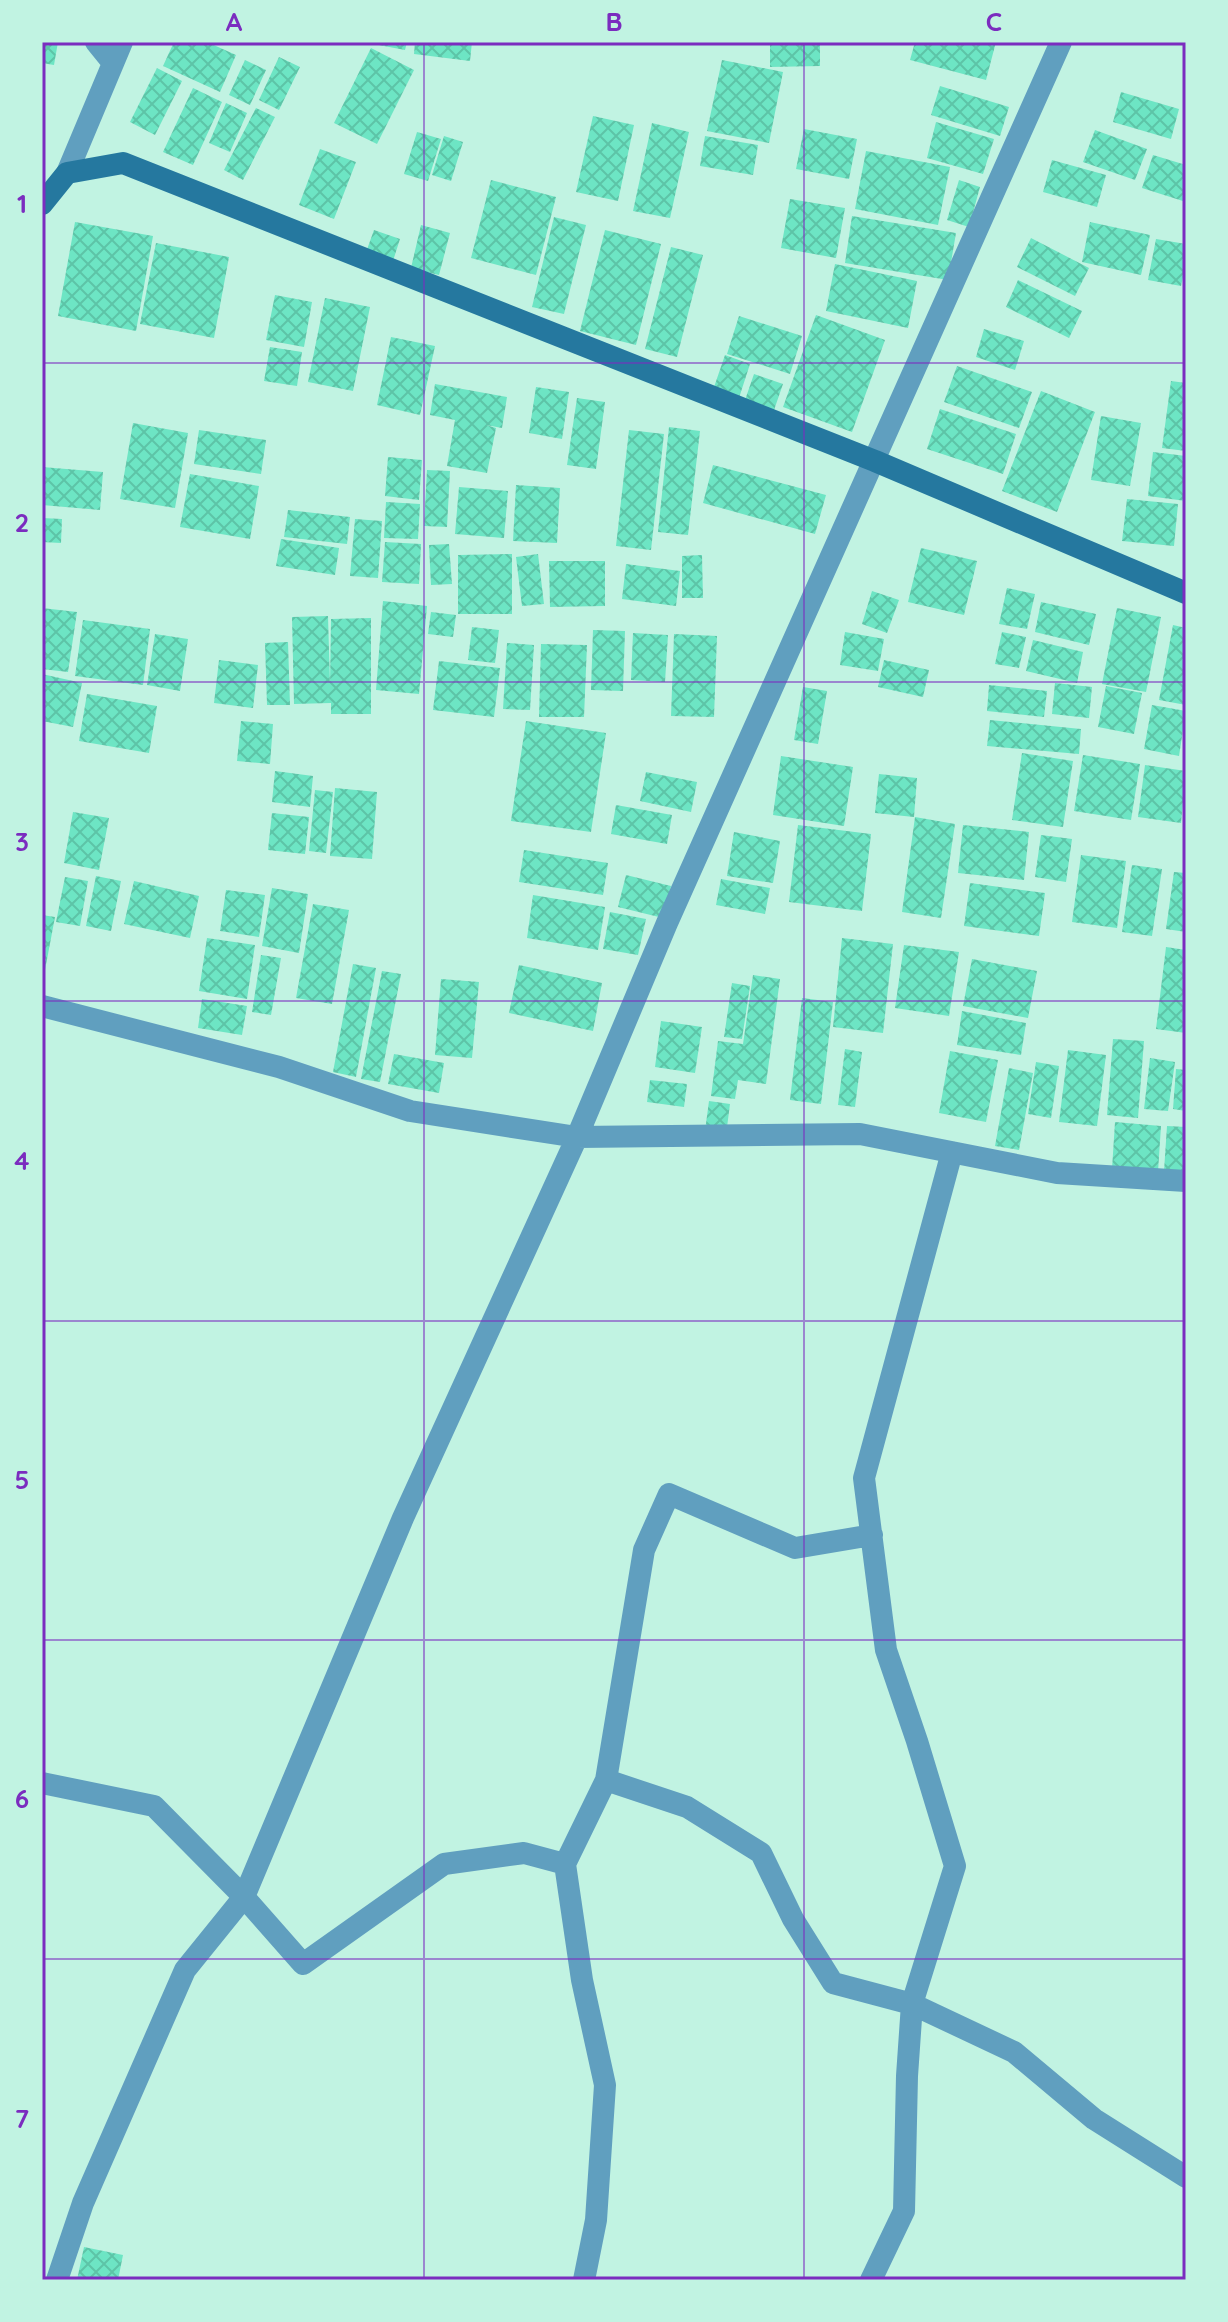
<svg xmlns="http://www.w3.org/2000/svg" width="1228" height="2322" font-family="Quicksand,sans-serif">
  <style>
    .building { fill: url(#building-cross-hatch) }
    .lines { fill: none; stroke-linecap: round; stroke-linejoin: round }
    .minor { stroke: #609fbf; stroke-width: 22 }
    .secondary { stroke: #25789f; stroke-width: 22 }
    .grid { fill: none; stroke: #7b2cbf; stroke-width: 2; stroke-opacity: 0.55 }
    .neatline { fill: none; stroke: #7b2cbf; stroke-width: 3 }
    .grid-label { font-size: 26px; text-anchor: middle; font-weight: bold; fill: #7b2cbf }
  </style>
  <defs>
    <pattern id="building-cross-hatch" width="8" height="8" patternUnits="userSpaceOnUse" patternTransform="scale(2)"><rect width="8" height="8" fill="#6de5c4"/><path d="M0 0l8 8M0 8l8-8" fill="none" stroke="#5dc4a7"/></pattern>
  </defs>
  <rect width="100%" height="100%" fill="#c1f3e2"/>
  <path class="building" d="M42,42H58L54,65L42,63Z
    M174,42H207L236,55L220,92L163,66Z
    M363,42H407L405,50Z
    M415,42H472L470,61L414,54Z
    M770,42H820V66L770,67Z
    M915,42H996L986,80L910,60Z
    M371,48L414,70L377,144L334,123Z
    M279,57L300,67L279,110L259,100Z
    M245,60L266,70L250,105L229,95Z
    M722,60L783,72L769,143L707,131Z
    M157,68L182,81L155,135L130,122Z
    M940,86L1009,107L1000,136L931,115Z
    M193,88L222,102L193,165L163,152Z
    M1121,92L1179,109L1171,139L1113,122Z
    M226,103L247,113L230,152L209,143Z
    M256,108L275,117L243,180L224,170Z
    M593,116L634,125L618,201L576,192Z
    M936,122L994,139L983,174L927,158Z
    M652,123L689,132L670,218L633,211Z
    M804,129L857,139L849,179L796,169Z
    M1095,130L1147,149L1135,180L1083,162Z
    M417,132L441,139L428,181L404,174Z
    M444,136L463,142L451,181L432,175Z
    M705,136L758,145L753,175L700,166Z
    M320,149L356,162L334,219L299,205Z
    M866,151L950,167L938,225L855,209Z
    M1153,155L1186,165V202L1142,188Z
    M1052,160L1106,175L1097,207L1043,192Z
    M491,180L556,197L536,275L471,258Z
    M959,180L980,187L969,227L947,220Z
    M790,199L845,208L836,258L781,248Z
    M852,216L956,233L948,280L845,263Z
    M554,217L586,225L564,314L532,307Z
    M75,222L153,236L136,331L58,316Z
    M1090,222L1150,235L1141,275L1082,262Z
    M421,225L450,233L439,275L411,268Z
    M374,230L400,239L392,264L365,255Z
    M605,230L661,244L636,345L580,331Z
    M1031,238L1089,268L1075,296L1017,267Z
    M1156,239L1186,244V264L1181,286L1148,280Z
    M156,243L229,257L214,338L140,324Z
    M671,247L703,255L677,357L645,349Z
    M835,264L917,281L908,328L826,311Z
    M1018,280L1082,311L1069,338L1006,307Z
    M275,295L312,302L304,347L266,340Z
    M325,298L370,307L353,391L308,382Z
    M816,315L885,340L852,432L783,407Z
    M739,316L802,336L790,374L727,354Z
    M984,329L1024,341L1015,370L976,357Z
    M391,337L435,346L420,415L377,405Z
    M270,347L302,352L297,386L264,381Z
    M725,355L750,364L738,401L712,393Z
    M957,366L1032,392L1019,428L944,402Z
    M754,374L783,384L773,413L744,403Z
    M1171,381L1186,383V451L1162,448Z
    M435,384L507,397L502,428L486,425L496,428L487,473L447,466L455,420L430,415Z
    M536,387L569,392L562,439L529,433Z
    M1041,391L1095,412L1057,512L1002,491Z
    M577,398L605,402L596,469L567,465Z
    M940,409L1016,434L1003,474L927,449Z
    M1101,416L1141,423L1130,486L1091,480Z
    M133,423L188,433L175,508L120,499Z
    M669,427L700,431L688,535L658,532Z
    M199,430L266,440L261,474L194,464Z
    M629,430L664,434L651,550L616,546Z
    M1153,452L1186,456V501L1148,496Z
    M388,457L422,460L419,500L385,496Z
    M713,465L826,495L815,534L703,503Z
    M42,467L103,472L100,510L42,505Z
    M427,470L450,471L447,527L424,526Z
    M190,474L259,486L250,539L180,527Z
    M516,485L560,488L557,543L513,541Z
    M459,487L508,491L504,538L455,534Z
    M1127,499L1178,504L1174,546L1122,541Z
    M386,502L420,504L418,539L384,538Z
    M288,510L350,517L347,544L284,537Z
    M42,518L62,519L61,543L42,542Z
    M355,519L382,521L378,578L350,576Z
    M281,539L339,548L335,575L276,566Z
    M385,542L421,544L419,584L382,582Z
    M449,544L452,584L431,585L429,545Z
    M921,548L977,561L964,615L908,602Z
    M512,554V614H458V555Z
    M538,554L544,604L522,606L516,557Z
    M702,555L703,598H682V556Z
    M549,561H605V606L550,607Z
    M626,564L680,571L676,606L622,599Z
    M1007,588L1035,594L1027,629L999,624Z
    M872,591L899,600L887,633L862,624Z
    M383,601L427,606L419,694L376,690Z
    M1041,602L1096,614L1089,645L1035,632Z
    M42,608L77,612L68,672L42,669Z
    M1117,608L1161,617L1146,692L1102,684Z
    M431,612L456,615L453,637L428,634Z
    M328,616L330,685L331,619L371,618V714H331V703L294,704L292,617Z
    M83,620L150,629L143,685L75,676Z
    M1173,625L1186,628V705L1159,700Z
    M472,627L499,630L495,663L468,660Z
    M593,630L625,631L623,691L591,690Z
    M845,632L884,639L878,671L840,665Z
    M1002,632L1026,637L1019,668L995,664Z
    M633,633L668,635L665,682L631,680Z
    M155,634L188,639L180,691L147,685Z
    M674,634L717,636L714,717L671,716Z
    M1033,640L1083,652L1077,683L1026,671Z
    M288,642L290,705H267L265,643Z
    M507,643L534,645L530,710L503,709Z
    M541,644L587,645L584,717H539Z
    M219,660L258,665L253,708L214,703Z
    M884,660L929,670L923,697L878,687Z
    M439,661L500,668L494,717L433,710Z
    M42,674L82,683L73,727L42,721Z
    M1055,683L1092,687L1089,718L1052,714Z
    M989,685L1047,691L1044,717L987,711Z
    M1106,686L1142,693L1134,734L1098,727Z
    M803,687L827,691L818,744L794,740Z
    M87,694L157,706L149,753L79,741Z
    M1152,705L1186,711L1179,756L1144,749Z
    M990,720L1081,729L1079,754L987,746Z
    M241,721L273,724L270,764L237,761Z
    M526,721L606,733L591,832L511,821Z
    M1022,753L1073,761L1063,827L1012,820Z
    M1083,755L1140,764L1131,820L1074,811Z
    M781,756L853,767L844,826L773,815Z
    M1145,765L1186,771L1181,823L1138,817Z
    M275,771L313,776L310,807L272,802Z
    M646,772L697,782L691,812L640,801Z
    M879,774L917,778L914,817L875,813Z
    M335,788L377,792L372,859L330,856Z
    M315,790L333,792L326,853L309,851Z
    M616,805L672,815L667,844L611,834Z
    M73,812L109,818L99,870L64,863Z
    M272,813L309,817L305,854L268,850Z
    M915,817L955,824L941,918L902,912Z
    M798,825L871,834L862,911L789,902Z
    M963,825L1029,832L1024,880L958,873Z
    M734,832L780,841L773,883L727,876Z
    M1041,835L1072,839L1066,882L1035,877Z
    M524,850L608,863L603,895L519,882Z
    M1081,855L1126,861L1117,928L1072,922Z
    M1132,865L1162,869L1152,936L1122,932Z
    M1174,872L1186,873V932L1166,929Z
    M626,875L671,886L663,918L618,907Z
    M96,876L121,881L111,931L86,926Z
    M65,877L88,881L80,926L56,922Z
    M721,879L770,888L765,914L716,905Z
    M134,881L199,896L190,938L124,924Z
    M970,883L1045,893L1039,936L964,926Z
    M272,888L308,894L299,953L262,946Z
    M226,890L265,895L259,937L220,931Z
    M533,895L605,907L598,950L527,938Z
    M313,904L349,910L332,1004L296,998Z
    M610,912L646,919L638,955L603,949Z
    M42,915L55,917L45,970L42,969Z
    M207,938L255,945L247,999L199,991Z
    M842,938L893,944L883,1033L833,1027Z
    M904,945L959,952L949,1016L895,1008Z
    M1166,947L1186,950V1033L1156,1029Z
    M261,955L281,958L271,1015L252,1012Z
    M972,959L1037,971L1028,1018L963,1006Z
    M353,964L376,968L356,1077L333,1072Z
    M519,965L602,983L593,1031L509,1013Z
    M382,971L401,974L380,1082L361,1079Z
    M753,975L780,979L766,1084L738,1080L735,1099L711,1096L718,1041L743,1044Z
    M441,979L479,982L472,1058L435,1055Z
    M732,983L750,986L742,1039L724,1037Z
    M802,998L833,1002L821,1104L790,1100Z
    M202,999L247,1006L242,1035L198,1028Z
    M962,1011L1026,1023L1021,1055L957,1045Z
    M661,1021L702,1027L695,1073L655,1067Z
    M1113,1039L1144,1041L1138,1118L1107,1115Z
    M845,1049L862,1052L855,1107L838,1105Z
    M1068,1050L1106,1055L1097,1126L1059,1122Z
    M950,1051L998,1060L986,1122L939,1113Z
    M394,1054L444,1063L439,1093L388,1084Z
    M1150,1058L1175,1062L1168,1111L1144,1109Z
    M1036,1062L1059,1066L1051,1118L1028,1114Z
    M1009,1068L1033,1073L1019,1150L995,1146Z
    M1176,1069L1186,1070V1111L1173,1109Z
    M650,1080L687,1084L684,1107L647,1102Z
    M709,1101L730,1104L726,1135L705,1131Z
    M1115,1122L1161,1126L1158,1172L1112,1169Z
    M1167,1126L1186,1127V1172L1164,1171Z
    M84,2247L123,2255L118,2280H77Z"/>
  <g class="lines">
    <path class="minor" d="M96,42L113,63
      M67,173L122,42
      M42,1006L279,1067L410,1111L577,1137L667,923L1061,42
      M606,1780L687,1807L761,1853L793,1919L833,1983L912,2004L1014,2052L1094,2119L1186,2177
      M42,1783L154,1806L244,1897L303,1964L444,1864L524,1853L565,1864
      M57,2280L83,2203L185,1970L244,1897L403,1518L577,1137L860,1134L1057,1173L1186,1181
      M584,2280L596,2220L605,2085L582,1980L565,1864L606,1780L644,1550L669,1494L795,1548L872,1535
      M871,2280L904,2211L907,2076L912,2004L955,1866L917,1741L886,1650L864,1478L952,1152"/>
    <path class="secondary" d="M42,204L67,173L123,163L875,461L1186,593"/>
  </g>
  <path class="grid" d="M424,42V2280M804,42V2280M42,363H1186M42,682H1186M42,1001H1186M42,1321H1186M42,1640H1186M42,1959H1186"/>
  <rect width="1228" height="2322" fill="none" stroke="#c1f3e2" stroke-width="88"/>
  <rect x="44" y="44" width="1140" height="2234" class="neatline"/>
  <g class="grid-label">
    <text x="234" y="31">A</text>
    <text x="614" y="31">B</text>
    <text x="994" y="31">C</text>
    <text x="22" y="213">1</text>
    <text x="22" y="532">2</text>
    <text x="22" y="851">3</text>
    <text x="22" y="1170">4</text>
    <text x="22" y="1489">5</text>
    <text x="22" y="1808">6</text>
    <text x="22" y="2128">7</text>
  </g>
</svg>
